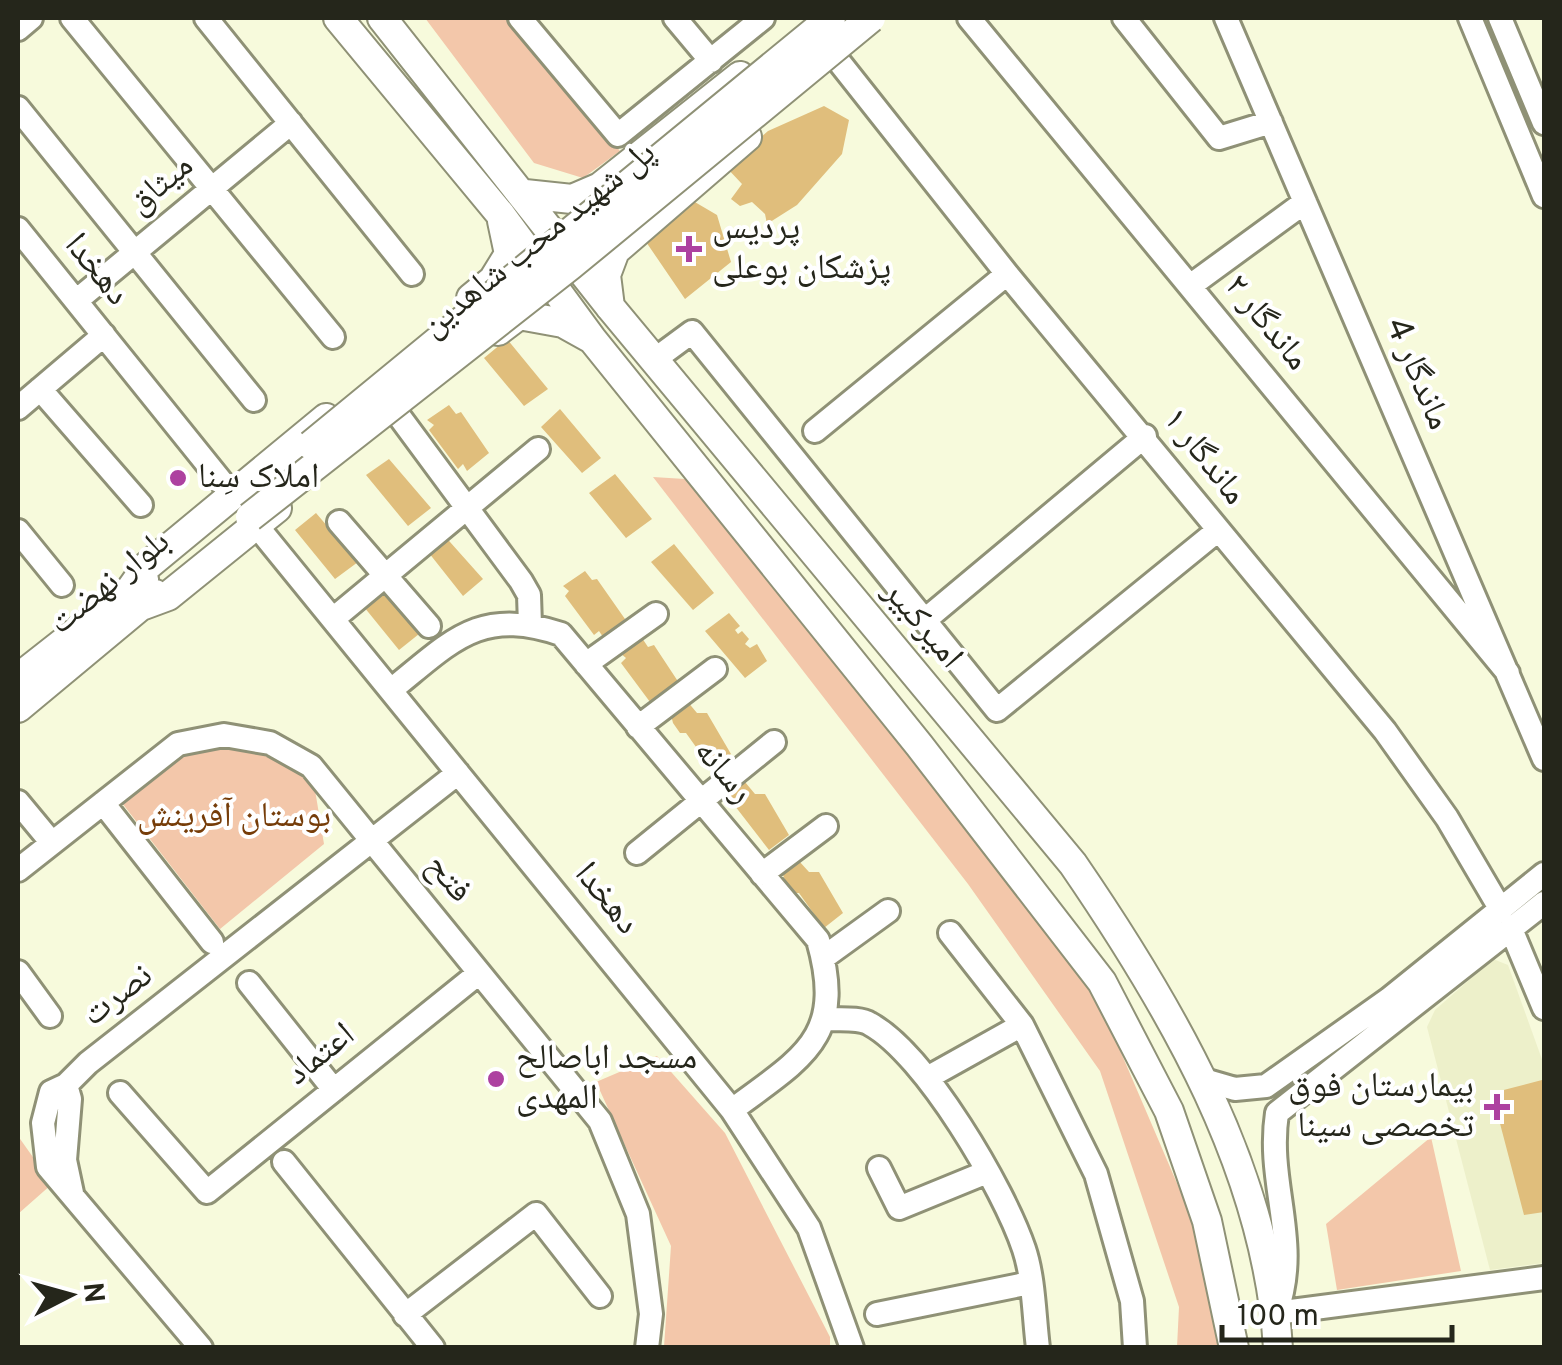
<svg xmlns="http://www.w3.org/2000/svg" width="1562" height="1365" font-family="Overpass,'Noto Naskh Arabic',sans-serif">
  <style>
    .built { fill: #edf0ca }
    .green { fill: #f3c7aa }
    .building { fill: #e0be7c }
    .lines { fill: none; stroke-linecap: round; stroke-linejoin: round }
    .minor-casing { stroke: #8f9176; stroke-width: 28 }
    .major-casing { stroke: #8f9176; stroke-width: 32 }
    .minor { stroke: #fff; stroke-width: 22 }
    .major { stroke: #fff; stroke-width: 28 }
    .major-bridge-casing { stroke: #8f9176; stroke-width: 32; stroke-linecap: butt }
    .major-bridge { stroke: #fff; stroke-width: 28 }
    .poi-dot { fill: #ad41a0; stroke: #fff; stroke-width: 4 }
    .labels { text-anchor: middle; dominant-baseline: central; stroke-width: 8; stroke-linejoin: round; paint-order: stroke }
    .street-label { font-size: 35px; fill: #25261b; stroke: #fff }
    .poi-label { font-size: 35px; fill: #25261b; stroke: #fff; text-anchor: start }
    .park-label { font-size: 35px; fill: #763d09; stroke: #fff }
  </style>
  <rect width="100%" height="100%" fill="#f7fadc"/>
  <path class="built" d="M1493,959L1508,965L1544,1065V1263L1490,1270L1427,1027L1435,1010Z"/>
  <path class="green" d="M425,18H506L620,151L583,178L534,163Z
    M653,477L685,479L985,845L1101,1006L1194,1223L1218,1347H1177L1179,1307L1100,1071L968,884Z
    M224,735L311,766L324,844L220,929L115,794L178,744Z
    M657,1056L725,1133L830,1337V1347H664L671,1246L596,1082Z
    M18,1136L52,1184L18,1214Z
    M1431,1137L1461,1271L1337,1290L1326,1224Z"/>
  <path class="building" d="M824,106L849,120L842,154L797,205L767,224L765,214L752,202L740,206L731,199L742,184L726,167L768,131Z
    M688,198L717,215L731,262L685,299L642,236Z
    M507,339L548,389L524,406L484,358Z
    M449,405L456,414L461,412L489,453L467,471L463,464L458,469L429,430L434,425L427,420Z
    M560,409L601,458L582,473L541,427Z
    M389,459L431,508L408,526L366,475Z
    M615,474L652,519L626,538L589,493Z
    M316,513L358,562L335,579L295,530Z
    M442,533L483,579L463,596L425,548Z
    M674,544L714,593L693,610L651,562Z
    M585,571L592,580L597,579L625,619L603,637L599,631L594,635L565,596L569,591L563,586Z
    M378,587L419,634L399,650L360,602Z
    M729,613L740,626L735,630L738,634L742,631L749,639L745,644L750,648L757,644L767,661L745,678L705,631Z
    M642,638L648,647L654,645L681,686L660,704L656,697L650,702L621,663L626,658L620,653Z
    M687,701L697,713H707L731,754L711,768L686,733H680L673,723L671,715Z
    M745,782L755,794H765L789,835L769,850L728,797Z
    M799,861L809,872H819L843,913L824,928L799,893H793L786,882L783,875Z
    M1542,1080L1544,1212L1524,1215L1492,1093Z"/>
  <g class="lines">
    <g class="minor-casing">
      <path id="minor" d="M72,18L333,337
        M206,18L412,274
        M520,18L618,135L763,18
        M675,18L711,61
        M969,18L1508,673
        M1124,18L1219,138L1271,122
        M1226,18L1544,759
        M1470,18L1544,196
        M1500,18L1544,123
        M18,29L31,18
        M836,58L1007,274L1385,731L1447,818L1501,910
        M18,108L254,400
        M18,229L233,496
        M1190,286L1305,202
        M76,301L291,123
        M654,360L692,332L997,710L1217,531
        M40,389L141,505
        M18,408L104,335
        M396,412L521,581L529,595L530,625
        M815,431L1007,274
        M339,522L429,626
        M256,525L732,1110L809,1228L852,1348
        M18,531L62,585
        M333,619L538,449
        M925,620L1145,436
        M586,664L656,614
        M391,690C451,642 479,606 561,634L818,940C846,1038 803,1057 732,1110
        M638,727L715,669
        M18,802L52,843
        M103,803L212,942
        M637,853L774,742
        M18,870L178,744L224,735L270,743L311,766L600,1121L638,1214L651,1314L647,1348
        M762,874L826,826
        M1544,903L1277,1113C1266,1185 1302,1241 1276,1313L1544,1278
        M1511,929L1544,1008
        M950,933L1022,1025L1096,1174L1132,1301L1135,1348
        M823,958L888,911
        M18,972L50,1016
        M249,983L334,1090
        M825,1019C838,1020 859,1017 870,1024C925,1054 1004,1189 1024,1249C1034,1279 1034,1316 1038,1348
        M927,1078L1022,1025
        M1204,1080L1235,1089L1266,1086L1389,999L1544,874
        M66,1085L70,1099L65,1160L72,1193
        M120,1093L207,1192L479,973
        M284,1162L433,1348
        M879,1168L899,1208L987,1172
        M877,1314L1030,1283
        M405,1315L536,1214L600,1296
        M201,1348L48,1167L43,1123L51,1092L66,1085L88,1063L458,773"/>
    </g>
    <g class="major-casing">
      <path id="major" d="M338,18L501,215L592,339L919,745L1102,982L1169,1111L1207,1221L1234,1348
        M382,18L611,308L1073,864C1171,1007 1267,1170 1278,1348
        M525,194L572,199L600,187L740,76
        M471,298L493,280L509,254L502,221
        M610,307L606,275L615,251L747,137
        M498,331L519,315L563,323L590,338
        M130,590L147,566L326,418
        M141,606L168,596L277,508
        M18,678L144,579
        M18,708L155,594"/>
    </g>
    <use href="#minor" class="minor"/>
    <use href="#major" class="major"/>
    <g class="major-bridge-casing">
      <path id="major-bridge" d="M311,445L831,18
        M250,517L571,265L871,18"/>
    </g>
    <use href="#major-bridge" class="major-bridge"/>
  </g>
  <g class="poi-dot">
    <path d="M684 234h10v10h10v10h-10v10h-10v-10h-10v-10h10z"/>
    <circle cx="178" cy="478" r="10"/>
    <circle cx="496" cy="1079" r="10"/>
    <path d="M1492 1092h10v10h10v10h-10v10h-10v-10h-10v-10h10z"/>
  </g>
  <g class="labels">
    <g class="street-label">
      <text transform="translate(161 185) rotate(-40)">میثاق</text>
      <text transform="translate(539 240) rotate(-39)">پل شهید محب شاهدین</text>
      <text transform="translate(96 270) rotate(51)">دهخدا</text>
      <text transform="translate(1266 323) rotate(51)">ماندگار ۲</text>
      <text transform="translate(1417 374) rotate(67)">ماندگار 4</text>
      <text transform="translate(1204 457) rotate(52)">ماندگار ۱</text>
      <text transform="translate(110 583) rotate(-39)">بلوار نهضت</text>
      <text transform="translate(922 625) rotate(50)">امیرکبیر</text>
      <text transform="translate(723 772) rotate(50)">رسانه</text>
      <text transform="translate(448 879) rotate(51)">فتح</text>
      <text transform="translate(606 899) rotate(51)">دهخدا</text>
      <text transform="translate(118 996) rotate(-38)">نصرت</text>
      <text transform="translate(321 1055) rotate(-39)">اعتماد</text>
    </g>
    <g class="poi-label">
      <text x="712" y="229">پردیس<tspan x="712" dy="40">پزشکان بوعلی</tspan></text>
      <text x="198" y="478">املاک سِنا</text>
      <text x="516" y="1059">مسجد اباصالح<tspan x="516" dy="40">المهدی</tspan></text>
      <text x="1474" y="1087" text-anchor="end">بیمارستان فوق<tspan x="1474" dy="40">تخصصی سینا</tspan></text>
    </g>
    <g class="park-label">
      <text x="234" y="817">بوستان آفرینش</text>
    </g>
  </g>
  <rect width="1562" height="1365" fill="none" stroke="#25261b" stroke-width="40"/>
  <g transform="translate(70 1295) rotate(84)" stroke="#ffffff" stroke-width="8" paint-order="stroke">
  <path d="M0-8L18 38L0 25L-18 38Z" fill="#25261b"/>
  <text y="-15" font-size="28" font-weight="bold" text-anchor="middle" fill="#25261b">N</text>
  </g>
  <path d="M1222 1325v15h230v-15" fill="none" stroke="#25261b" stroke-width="5"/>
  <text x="1237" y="1325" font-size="30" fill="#25261b" stroke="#ffffff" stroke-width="8" paint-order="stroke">100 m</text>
</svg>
